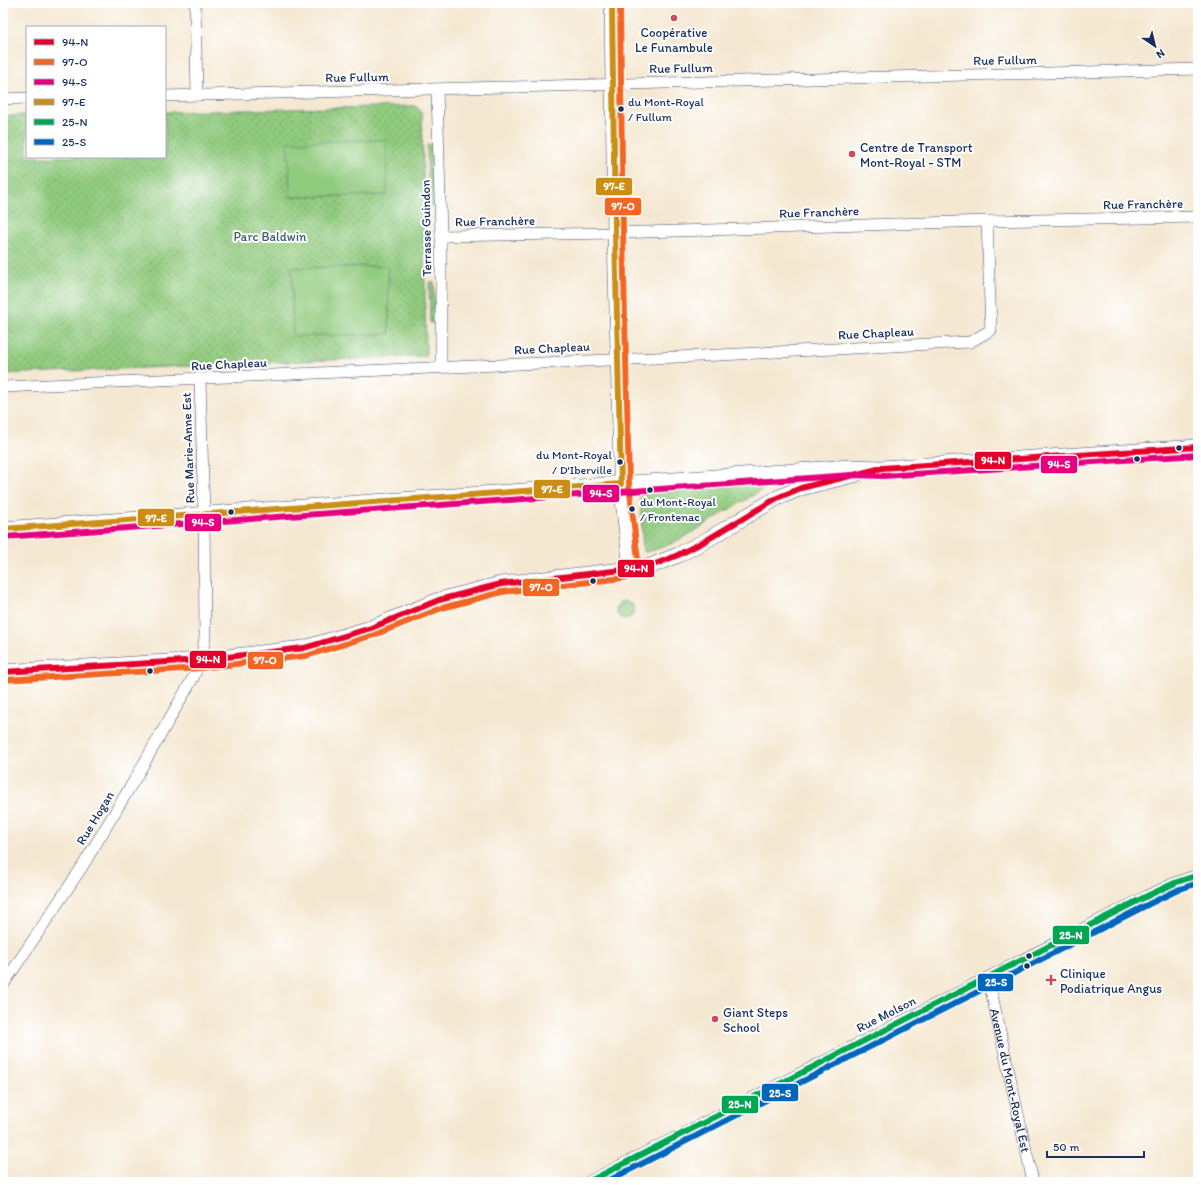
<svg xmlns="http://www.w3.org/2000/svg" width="1201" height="1185" font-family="Itim,sans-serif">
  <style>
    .grass { fill: url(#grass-dots); stroke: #567d6e }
    .garden { fill: url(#garden-furrows); stroke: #567d6e }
    .pitch { fill: #91cb7e; stroke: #567d6e }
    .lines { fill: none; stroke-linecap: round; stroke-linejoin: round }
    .street-casing { stroke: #3c4b6f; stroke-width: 12 }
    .secondary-casing { stroke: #3c4b6f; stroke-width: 16 }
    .street { stroke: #fff; stroke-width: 11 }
    .secondary { stroke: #fff; stroke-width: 15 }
    .bus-1-casing { stroke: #fff; stroke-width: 9 }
    .bus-2-casing { stroke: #fff; stroke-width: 9 }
    .bus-3-casing { stroke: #fff; stroke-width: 9 }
    .bus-4-casing { stroke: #fff; stroke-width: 9 }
    .bus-5-casing { stroke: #fff; stroke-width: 9 }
    .bus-6-casing { stroke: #fff; stroke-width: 9 }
    .bus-1 { stroke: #e4002b; stroke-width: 6 }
    .bus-2 { stroke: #f26522; stroke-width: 6 }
    .bus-3 { stroke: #e5007d; stroke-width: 6 }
    .bus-4 { stroke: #cb8e13; stroke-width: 6 }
    .bus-5 { stroke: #00a651; stroke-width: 6 }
    .bus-6 { stroke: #0065bd; stroke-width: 6 }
    .poi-dot { fill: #d1495b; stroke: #fff; stroke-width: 1.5 }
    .bus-dot { fill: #1b2f5e; stroke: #fff; stroke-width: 1.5 }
    .labels { text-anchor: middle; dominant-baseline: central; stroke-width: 4; stroke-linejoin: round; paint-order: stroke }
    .bus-label { font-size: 12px; fill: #1b2f5e; stroke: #fff; text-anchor: start }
    .poi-label { font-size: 13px; fill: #1b2f5e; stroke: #fff; text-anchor: start }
    .street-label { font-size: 13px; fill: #1b2f5e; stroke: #fff }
    .park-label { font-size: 13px; fill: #3e5e68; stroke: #fff }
    .line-badge { stroke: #fff; stroke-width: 1.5 }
    .badge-label { font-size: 11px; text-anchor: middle; font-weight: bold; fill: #fff }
  </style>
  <defs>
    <pattern id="grass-dots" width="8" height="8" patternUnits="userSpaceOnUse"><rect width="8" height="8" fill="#91cb7e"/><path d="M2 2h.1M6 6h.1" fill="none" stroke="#76a56a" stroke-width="1.8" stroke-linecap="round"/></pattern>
    <pattern id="garden-furrows" width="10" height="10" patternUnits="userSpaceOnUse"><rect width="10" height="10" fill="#91cb7e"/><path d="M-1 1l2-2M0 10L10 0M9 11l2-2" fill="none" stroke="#76a56a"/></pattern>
  </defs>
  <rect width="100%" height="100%" fill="#fff"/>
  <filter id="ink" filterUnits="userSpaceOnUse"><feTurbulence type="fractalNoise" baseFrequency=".025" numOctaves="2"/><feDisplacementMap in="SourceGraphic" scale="8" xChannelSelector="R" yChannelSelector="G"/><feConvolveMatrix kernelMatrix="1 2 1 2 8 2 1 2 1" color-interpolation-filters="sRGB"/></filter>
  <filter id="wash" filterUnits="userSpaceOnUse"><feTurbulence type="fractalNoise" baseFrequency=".012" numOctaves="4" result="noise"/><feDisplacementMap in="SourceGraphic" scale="16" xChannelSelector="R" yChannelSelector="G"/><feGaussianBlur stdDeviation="0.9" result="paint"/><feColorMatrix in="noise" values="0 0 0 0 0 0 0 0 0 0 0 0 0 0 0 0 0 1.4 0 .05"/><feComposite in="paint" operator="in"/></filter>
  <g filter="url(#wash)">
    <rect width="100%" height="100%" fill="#f5e8d2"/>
    <path class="grass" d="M414,106L418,108L422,114L426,353L424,356L3,374V116L27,115V157H165V112Z
      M777,481C758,492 740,503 722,514C699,528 671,548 645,552L643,550L640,497L641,495Z
      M616 610a9 9 0 1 1 18 0a9 9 0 1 1-18 0Z"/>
    <path class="garden" d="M427,145H432L434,206H428Z
      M429,282H434L435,323H430Z"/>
    <path class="pitch" d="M386,140L387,195L290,197L288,142Z
      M388,266L389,334L293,336L292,268Z"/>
  </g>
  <g filter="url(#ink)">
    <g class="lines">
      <g class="street-casing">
        <g id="street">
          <path d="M195,3L197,95"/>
          <path d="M437,89L441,236V367"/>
          <path d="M165,96L1198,69"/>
          <path d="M3,99L27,98"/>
          <path d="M441,236L615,233L987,221L1198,217"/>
          <path d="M3,387L700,356L970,342L991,330L987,221"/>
          <path id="s1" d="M987,978L992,995L1033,1182"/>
          <path d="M3,985L82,867L135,779L193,678L201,660L205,637L204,515L200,379"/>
          <path d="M588,1182L1147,896L1177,882L1198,875"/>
        </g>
      </g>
      <g class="secondary-casing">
        <path id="secondary" d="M612,3L615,233L621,466V484L631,569
          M3,529L851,467L882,468L1198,447
          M3,672L201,660L304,648L371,628L439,600L501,584L648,567L678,555L705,541L777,498L801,488L857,474"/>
      </g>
      <use href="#street" class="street"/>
      <use href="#secondary" class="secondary"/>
      <g class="bus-1-casing">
        <path id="bus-1" d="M3,672L201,660L304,648L371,628L439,600L501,584L648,567L678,555L705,541L777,498L801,488L882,468L1198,447"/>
      </g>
      <g class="bus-2-casing">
        <path id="bus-2" d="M3,680L201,668L306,656L374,635L442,608L502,592L632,577L637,575L639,568L629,484L623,233L620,3"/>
      </g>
      <g class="bus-3-casing">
        <path id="bus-3" d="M4,537L851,475L883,476L1198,455"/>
      </g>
      <g class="bus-4-casing">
        <path id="bus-4" d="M3,529L621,484L615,233L612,3"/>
      </g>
      <g class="bus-5-casing">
        <path id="bus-5" d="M588,1182L1147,896L1177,882L1198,875"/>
      </g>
      <g class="bus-6-casing">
        <path id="bus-6" d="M606,1182L1151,903L1180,889L1198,883"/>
      </g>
      <use href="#bus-1" class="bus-1"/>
      <use href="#bus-2" class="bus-2"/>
      <use href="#bus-3" class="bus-3"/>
      <use href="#bus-4" class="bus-4"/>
      <use href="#bus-5" class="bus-5"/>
      <use href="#bus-6" class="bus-6"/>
    </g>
  </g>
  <g class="poi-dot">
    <circle cx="674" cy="18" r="4"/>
    <circle cx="852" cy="154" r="4"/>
    <path d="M1049 974h4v4h4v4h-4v4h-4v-4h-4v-4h4z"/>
    <circle cx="715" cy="1019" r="4"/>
  </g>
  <g class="bus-dot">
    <circle cx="621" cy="109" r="3.5"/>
    <circle cx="1179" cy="448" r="3.5"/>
    <circle cx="1137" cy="459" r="3.5"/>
    <circle cx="620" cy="462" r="3.5"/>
    <circle cx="650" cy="490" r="3.5"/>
    <circle cx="632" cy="509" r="3.5"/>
    <circle cx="231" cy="512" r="3.5"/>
    <circle cx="593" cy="581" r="3.5"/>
    <circle cx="150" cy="671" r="3.5"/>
    <circle cx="1029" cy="956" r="3.5"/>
    <circle cx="1027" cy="966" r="3.5"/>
  </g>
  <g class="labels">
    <g class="bus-label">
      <text x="628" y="102">du Mont-Royal<tspan x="628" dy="15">/ Fullum</tspan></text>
      <text x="612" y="455" text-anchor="end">du Mont-Royal<tspan x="612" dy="15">/ D'Iberville</tspan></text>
      <text x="640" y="502">du Mont-Royal<tspan x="640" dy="15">/ Frontenac</tspan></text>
    </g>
    <g class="poi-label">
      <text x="674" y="32" text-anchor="middle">Coopérative<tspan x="674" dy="15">Le Funambule</tspan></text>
      <text x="860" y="147">Centre de Transport<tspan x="860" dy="15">Mont-Royal - STM</tspan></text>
      <text x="1060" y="973">Clinique<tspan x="1060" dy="15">Podiatrique Angus</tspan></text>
      <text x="723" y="1012">Giant Steps<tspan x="723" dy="15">School</tspan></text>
    </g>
    <g class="street-label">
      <text transform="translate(1005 60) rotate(-1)">Rue Fullum</text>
      <text transform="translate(681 68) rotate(-1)">Rue Fullum</text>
      <text transform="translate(357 77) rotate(-1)">Rue Fullum</text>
      <text transform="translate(1143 204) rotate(-1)">Rue Franchère</text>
      <text transform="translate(819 212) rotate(-2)">Rue Franchère</text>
      <text transform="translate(495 221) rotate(-1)">Rue Franchère</text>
      <text transform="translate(426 228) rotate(-91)">Terrasse Guindon</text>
      <text transform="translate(876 333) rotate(-3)">Rue Chapleau</text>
      <text transform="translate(552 348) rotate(-3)">Rue Chapleau</text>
      <text transform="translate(229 364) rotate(-3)">Rue Chapleau</text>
      <text transform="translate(188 448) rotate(-92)">Rue Marie-Anne Est</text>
      <text transform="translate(95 818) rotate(-59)">Rue Hogan</text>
      <text transform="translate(886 1014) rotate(-27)">Rue Molson</text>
      <text stroke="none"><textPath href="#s1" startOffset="105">Avenue du Mont-Royal Est</textPath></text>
    </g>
    <g class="park-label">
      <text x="270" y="236">Parc Baldwin</text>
    </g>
  </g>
  <g class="line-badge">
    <rect x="595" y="177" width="38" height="19" rx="4" fill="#cb8e13"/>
    <rect x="604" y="197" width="38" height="19" rx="4" fill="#f26522"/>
    <rect x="974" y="451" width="38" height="19" rx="4" fill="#e4002b"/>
    <rect x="1040" y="455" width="38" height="19" rx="4" fill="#e5007d"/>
    <rect x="533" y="479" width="38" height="20" rx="4" fill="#cb8e13"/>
    <rect x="582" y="484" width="38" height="19" rx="4" fill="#e5007d"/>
    <rect x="137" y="508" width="38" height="19" rx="4" fill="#cb8e13"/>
    <rect x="184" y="513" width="38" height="19" rx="4" fill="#e5007d"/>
    <rect x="617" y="559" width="38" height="19" rx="4" fill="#e4002b"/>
    <rect x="522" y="578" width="38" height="19" rx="4" fill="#f26522"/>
    <rect x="189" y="650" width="38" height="19" rx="4" fill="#e4002b"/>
    <rect x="247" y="651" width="37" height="19" rx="4" fill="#f26522"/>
    <rect x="1052" y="925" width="38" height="20" rx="4" fill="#00a651"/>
    <rect x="977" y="973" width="37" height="19" rx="4" fill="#0065bd"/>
    <rect x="761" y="1083" width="38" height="19" rx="4" fill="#0065bd"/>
    <rect x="721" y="1095" width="38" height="19" rx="4" fill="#00a651"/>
  </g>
  <g class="badge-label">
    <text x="614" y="190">97-E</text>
    <text x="623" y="210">97-O</text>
    <text x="993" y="464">94-N</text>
    <text x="1059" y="468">94-S</text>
    <text x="552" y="493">97-E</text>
    <text x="601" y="497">94-S</text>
    <text x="156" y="522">97-E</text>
    <text x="203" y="526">94-S</text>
    <text x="636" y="572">94-N</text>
    <text x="541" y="591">97-O</text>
    <text x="208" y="663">94-N</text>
    <text x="265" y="664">97-O</text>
    <text x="1071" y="939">25-N</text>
    <text x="996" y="986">25-S</text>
    <text x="780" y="1097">25-S</text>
    <text x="740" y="1108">25-N</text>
  </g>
  <rect width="1201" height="1185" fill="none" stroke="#fff" stroke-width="16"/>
  <rect x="26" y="26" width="140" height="132" fill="#ffffff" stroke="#a4acbf"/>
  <rect x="34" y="39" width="20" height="6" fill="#e4002b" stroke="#a4acbf"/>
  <text x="62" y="46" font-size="12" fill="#1b2f5e">94-N</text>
  <rect x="34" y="59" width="20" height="6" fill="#f26522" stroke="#a4acbf"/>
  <text x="62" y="66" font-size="12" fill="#1b2f5e">97-O</text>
  <rect x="34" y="79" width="20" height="6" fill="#e5007d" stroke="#a4acbf"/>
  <text x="62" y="86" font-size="12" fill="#1b2f5e">94-S</text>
  <rect x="34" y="99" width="20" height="6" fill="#cb8e13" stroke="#a4acbf"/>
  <text x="62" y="106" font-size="12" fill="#1b2f5e">97-E</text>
  <rect x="34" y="119" width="20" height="6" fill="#00a651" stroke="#a4acbf"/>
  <text x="62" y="126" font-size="12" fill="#1b2f5e">25-N</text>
  <rect x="34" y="139" width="20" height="6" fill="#0065bd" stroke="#a4acbf"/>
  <text x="62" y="146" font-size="12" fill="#1b2f5e">25-S</text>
  <g transform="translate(1155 46) rotate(145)" stroke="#ffffff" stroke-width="3" paint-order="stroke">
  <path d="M0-3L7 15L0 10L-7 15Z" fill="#1b2f5e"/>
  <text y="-6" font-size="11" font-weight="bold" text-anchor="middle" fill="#1b2f5e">N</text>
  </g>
  <path d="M1047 1151v6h97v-6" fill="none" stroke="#1b2f5e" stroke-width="2"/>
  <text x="1053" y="1151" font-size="12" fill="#1b2f5e" stroke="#ffffff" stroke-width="3" paint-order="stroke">50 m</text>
</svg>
